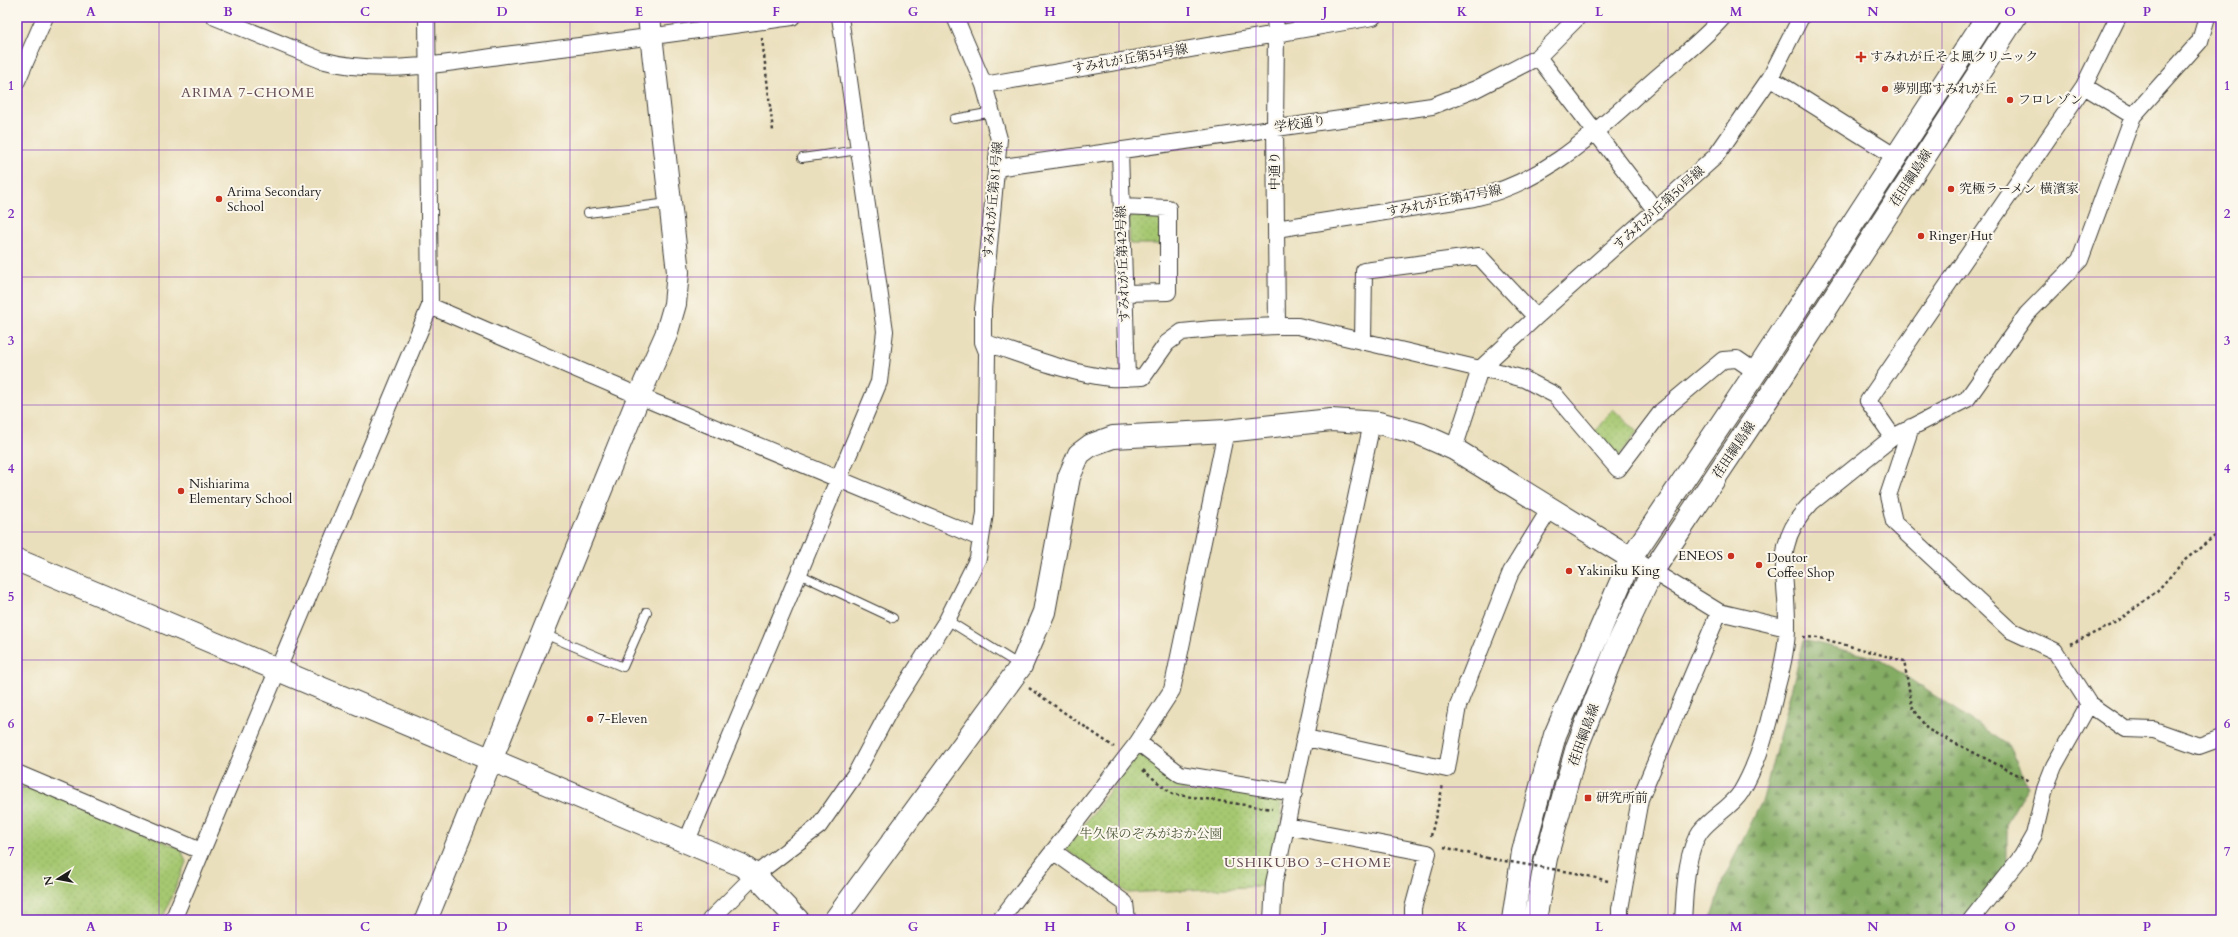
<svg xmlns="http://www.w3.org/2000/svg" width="2238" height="937" font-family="Cardo,'Noto Serif JP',serif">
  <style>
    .grass { fill: url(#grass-dots); stroke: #617246 }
    .forest { fill: url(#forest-firs); stroke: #506440 }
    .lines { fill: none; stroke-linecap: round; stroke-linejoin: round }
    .lane-casing { stroke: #3b3934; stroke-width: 10 }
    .street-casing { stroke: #3b3934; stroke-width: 18 }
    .secondary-casing { stroke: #3b3934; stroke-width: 24 }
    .path { stroke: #3b3934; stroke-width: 2.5; stroke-dasharray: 3 3; stroke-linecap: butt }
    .lane { stroke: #fff; stroke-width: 8 }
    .street { stroke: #fff; stroke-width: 16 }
    .secondary { stroke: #fff; stroke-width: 22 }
    .path-bridge { stroke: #3b3934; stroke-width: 2.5; stroke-dasharray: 3 3; stroke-linecap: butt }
    .grid { fill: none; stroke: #7b2cbf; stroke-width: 1; stroke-opacity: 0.55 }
    .poi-dot { fill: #c8321e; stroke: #fbf7ec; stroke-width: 1.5 }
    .labels { text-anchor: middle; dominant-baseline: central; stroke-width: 4; stroke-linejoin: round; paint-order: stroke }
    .poi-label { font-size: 13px; fill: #1c1c1c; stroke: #fbf7ec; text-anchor: start }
    .street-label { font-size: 13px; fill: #1c1c1c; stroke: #fbf7ec }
    .park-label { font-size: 13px; fill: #4c583a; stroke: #fbf7ec }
    .neighbourhood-label { font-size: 14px; letter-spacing: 1px; fill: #644b54; stroke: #fbf7ec }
    .neatline { fill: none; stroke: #7b2cbf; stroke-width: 1.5 }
    .grid-label { font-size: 13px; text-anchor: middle; font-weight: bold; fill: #7b2cbf }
  </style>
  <defs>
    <pattern id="grass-dots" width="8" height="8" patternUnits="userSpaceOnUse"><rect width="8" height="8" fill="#a6c871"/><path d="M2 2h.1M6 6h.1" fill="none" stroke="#8eab61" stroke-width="1.8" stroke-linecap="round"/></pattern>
    <pattern id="forest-firs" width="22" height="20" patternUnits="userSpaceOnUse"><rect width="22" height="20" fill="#84ac63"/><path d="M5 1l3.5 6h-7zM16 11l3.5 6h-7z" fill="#6b8b51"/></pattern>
  </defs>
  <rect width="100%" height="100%" fill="#fbf7ec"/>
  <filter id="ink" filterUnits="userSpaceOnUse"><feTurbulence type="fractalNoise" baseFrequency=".025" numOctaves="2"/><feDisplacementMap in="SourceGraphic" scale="8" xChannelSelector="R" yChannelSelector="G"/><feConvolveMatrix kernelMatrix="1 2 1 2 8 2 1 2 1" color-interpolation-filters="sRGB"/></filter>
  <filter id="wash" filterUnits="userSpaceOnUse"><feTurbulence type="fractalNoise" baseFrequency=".012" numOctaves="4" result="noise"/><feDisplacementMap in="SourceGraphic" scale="16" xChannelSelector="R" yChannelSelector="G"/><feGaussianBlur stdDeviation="0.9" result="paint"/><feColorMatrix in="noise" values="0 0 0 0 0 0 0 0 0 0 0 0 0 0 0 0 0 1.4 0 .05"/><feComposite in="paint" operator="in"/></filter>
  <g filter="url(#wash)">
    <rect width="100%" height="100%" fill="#eadfbc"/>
    <path class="grass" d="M1137,213L1159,215L1164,221V244H1130L1129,220Z
      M1613,409L1637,432L1617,459L1595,431Z
      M1139,754L1178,783L1281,799V831L1266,886L1128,893L1065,849Z
      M17,780L181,849L186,862L162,920H17Z"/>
    <path class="forest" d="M1804,640L1880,659L2008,745L2028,786L2007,822V871L1981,920H1710L1723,880L1763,799Z"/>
  </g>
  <g filter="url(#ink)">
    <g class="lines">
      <g class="lane-casing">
        <path id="lane" d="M954,119L993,112
          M802,158L859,150
          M588,213L669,203
          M799,574L893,618
          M947,620L1021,666
          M544,634L623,667L647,612"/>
      </g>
      <g class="street-casing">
        <path id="street" d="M215,17L321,60C383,77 451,62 513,54C607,43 699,30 792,17
          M1275,17L1276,34L1275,127L1277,326
          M1538,57L1656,211
          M1770,78L1896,157
          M17,81L45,17
          M984,85L1373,17
          M2084,86L2133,116
          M1120,150L1127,378
          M996,168L1432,106L1476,89L1538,57L1578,17
          M1122,206L1168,208V292L1124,293
          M1276,229L1474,198C1548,182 1600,127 1655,79C1678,59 1703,40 1723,17
          M430,306L639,396L980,538
          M983,342C1024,355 1067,373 1110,378C1121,379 1133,377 1143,377L1167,343L1182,332L1212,329L1277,326H1298L1480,369L1495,371L1524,379L1555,395L1618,469L1662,411L1723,360L1737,359L1756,372
          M1363,342L1364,271L1479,256L1536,317
          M1911,427L1888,496L1894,522L2010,630L2055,651L2089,704L2125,729L2154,730L2199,746L2221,738
          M1893,437L1868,401L2084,86L2118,17
          M1454,449L1480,369L1536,317L1715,157L1770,78L1801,17
          M1631,558L1719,612L1787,628
          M1306,738L1447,769L1458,706L1511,572L1551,507
          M1138,742L1180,774L1294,793
          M17,773L201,851
          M1287,826L1428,853L1413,908V920
          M686,843L879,382L885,331L840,17
          M1053,851L1125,903L1127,920
          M173,920L430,306L427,17
          M710,920L755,875L819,826L856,773L888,713L947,620L978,558L985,513L987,352L983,342V309L999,139L984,85L955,17
          M1000,920L1138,742L1172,690L1226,431
          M1272,920L1274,883L1372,423
          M1620,920V909L1640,799L1719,612
          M1683,920C1685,895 1685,853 1700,832C1711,817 1731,808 1741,792C1760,760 1769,722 1777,686C1782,668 1787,646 1787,627C1788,575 1770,545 1812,502L1893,437L1967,399L2027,314L2080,260L2133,116L2200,41L2207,17
          M1971,920L2022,856L2034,835L2045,789L2054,766L2089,704"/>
      </g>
      <g class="secondary-casing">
        <path id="secondary" d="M17,560L741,865L755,875L798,920
          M426,920L639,396L666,335L675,304L678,272L649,17
          M835,920L1021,666L1044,612L1069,477L1079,454L1091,445L1113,437L1226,431L1331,420L1379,423L1420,434L1454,449L1631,558
          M1513,920L1523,852L1555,735L1631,558L1756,372L1987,17
          M1535,920L1546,858L1577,747L1618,644L1652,572L1777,385L2015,17"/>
      </g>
      <path class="path" d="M762,38L773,131
        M1803,637L1820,638L1904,661L1912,706L1927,729L2030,781
        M2070,644L2114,624L2135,608L2157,591L2185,560L2221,531
        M1029,688L1114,747
        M1143,770L1172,794L1272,809
        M1431,836L1443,785
        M1444,847L1487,858
        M1576,873L1608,881"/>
      <use href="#lane" class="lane"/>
      <use href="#street" class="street"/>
      <use href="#secondary" class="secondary"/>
      <path class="path-bridge" d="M1487,858L1576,873"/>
    </g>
  </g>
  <path class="grid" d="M159,17V920M296,17V920M433,17V920M570,17V920M708,17V920M845,17V920M982,17V920M1119,17V920M1256,17V920M1393,17V920M1530,17V920M1668,17V920M1805,17V920M1942,17V920M2079,17V920M17,150H2221M17,277H2221M17,405H2221M17,532H2221M17,660H2221M17,787H2221"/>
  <g class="poi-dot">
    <path d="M1859 51h4v4h4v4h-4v4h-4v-4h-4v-4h4z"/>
    <circle cx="1885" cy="89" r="4"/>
    <circle cx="2010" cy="100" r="4"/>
    <circle cx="1951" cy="189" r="4"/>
    <circle cx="219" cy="199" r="4"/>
    <circle cx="1921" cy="236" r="4"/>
    <circle cx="181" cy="491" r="4"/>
    <circle cx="1731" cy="556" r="4"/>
    <circle cx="1759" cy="565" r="4"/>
    <circle cx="1569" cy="571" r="4"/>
    <circle cx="590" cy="719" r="4"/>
    <rect x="1584" y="794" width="8" height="8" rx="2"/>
  </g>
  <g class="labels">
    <g class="poi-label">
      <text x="1870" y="57">すみれが丘そよ風クリニック</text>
      <text x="1893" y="89">夢別邸すみれが丘</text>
      <text x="2018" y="100">フロレゾン</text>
      <text x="1959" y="189">究極ラーメン 横濱家</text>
      <text x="227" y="192">Arima Secondary<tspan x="227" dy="15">School</tspan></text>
      <text x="1929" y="236">Ringer Hut</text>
      <text x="189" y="484">Nishiarima<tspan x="189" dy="15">Elementary School</tspan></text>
      <text x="1723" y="556" text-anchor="end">ENEOS</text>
      <text x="1767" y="558">Doutor<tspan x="1767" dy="15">Coffee Shop</tspan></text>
      <text x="1577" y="571">Yakiniku King</text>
      <text x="598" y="719">7-Eleven</text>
      <text x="1596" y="798">研究所前</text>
    </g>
    <g class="street-label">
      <text transform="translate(1130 59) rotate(-10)">すみれが丘第54号線</text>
      <text transform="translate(1300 124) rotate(-8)">学校通り</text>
      <text transform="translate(1275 171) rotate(-90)">中通り</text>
      <text transform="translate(1911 178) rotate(-57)">荏田綱島線</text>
      <text transform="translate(993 200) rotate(-85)">すみれが丘第81号線</text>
      <text transform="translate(1444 201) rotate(-11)">すみれが丘第47号線</text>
      <text transform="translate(1659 208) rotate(-42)">すみれが丘第50号線</text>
      <text transform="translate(1123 264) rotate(-92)">すみれが丘第42号線</text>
      <text transform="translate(1734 450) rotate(-56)">荏田綱島線</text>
      <text transform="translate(1584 735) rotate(-70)">荏田綱島線</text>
    </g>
    <g class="park-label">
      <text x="1151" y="834">牛久保のぞみがおか公園</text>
    </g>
    <g class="neighbourhood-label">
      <text x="248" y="92">ARIMA 7-CHOME</text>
      <text x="1308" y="862">USHIKUBO 3-CHOME</text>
    </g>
  </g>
  <rect width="2238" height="937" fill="none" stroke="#fbf7ec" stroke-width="44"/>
  <g transform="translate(58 879) rotate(259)" stroke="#fbf7ec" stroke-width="3" paint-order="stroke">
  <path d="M0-3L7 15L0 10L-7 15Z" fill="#1c1c1c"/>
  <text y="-6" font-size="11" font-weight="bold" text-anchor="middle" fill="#1c1c1c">N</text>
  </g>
  <rect x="22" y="22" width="2194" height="893" class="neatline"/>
  <g class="grid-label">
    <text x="91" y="16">A</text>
    <text x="228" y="16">B</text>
    <text x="365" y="16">C</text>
    <text x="502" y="16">D</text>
    <text x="639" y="16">E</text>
    <text x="776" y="16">F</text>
    <text x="913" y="16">G</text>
    <text x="1050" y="16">H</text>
    <text x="1188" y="16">I</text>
    <text x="1325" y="16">J</text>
    <text x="1462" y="16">K</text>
    <text x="1599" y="16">L</text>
    <text x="1736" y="16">M</text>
    <text x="1873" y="16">N</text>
    <text x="2010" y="16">O</text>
    <text x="2147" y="16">P</text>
    <text x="11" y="90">1</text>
    <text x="2227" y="90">1</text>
    <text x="11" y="218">2</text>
    <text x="2227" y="218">2</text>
    <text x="11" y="345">3</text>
    <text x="2227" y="345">3</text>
    <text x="11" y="473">4</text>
    <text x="2227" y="473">4</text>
    <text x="11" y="601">5</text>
    <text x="2227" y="601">5</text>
    <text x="11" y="728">6</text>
    <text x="2227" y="728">6</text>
    <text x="11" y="856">7</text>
    <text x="2227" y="856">7</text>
    <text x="91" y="931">A</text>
    <text x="228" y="931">B</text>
    <text x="365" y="931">C</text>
    <text x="502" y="931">D</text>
    <text x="639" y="931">E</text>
    <text x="776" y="931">F</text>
    <text x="913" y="931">G</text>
    <text x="1050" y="931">H</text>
    <text x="1188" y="931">I</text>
    <text x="1325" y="931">J</text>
    <text x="1462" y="931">K</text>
    <text x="1599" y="931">L</text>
    <text x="1736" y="931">M</text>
    <text x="1873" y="931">N</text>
    <text x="2010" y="931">O</text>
    <text x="2147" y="931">P</text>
  </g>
</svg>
